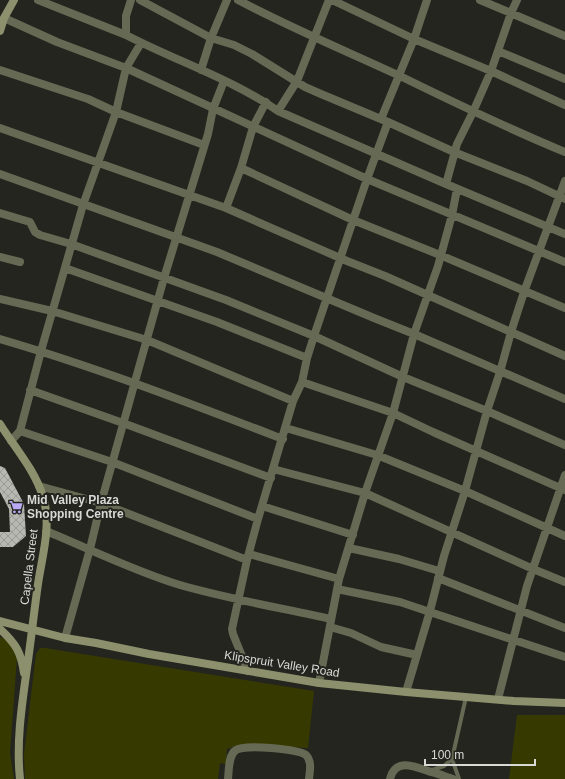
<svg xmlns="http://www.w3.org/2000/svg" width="565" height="779" font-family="Arial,sans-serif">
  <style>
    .grass { fill: #373a00 }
    .building { fill: url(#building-cross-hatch) }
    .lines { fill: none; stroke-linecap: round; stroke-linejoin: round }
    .lane { stroke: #666953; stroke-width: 4 }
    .street { stroke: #666953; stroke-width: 8 }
    .secondary { stroke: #8c906c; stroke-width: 8 }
    .labels { text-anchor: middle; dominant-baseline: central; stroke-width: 4; stroke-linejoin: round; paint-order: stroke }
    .poi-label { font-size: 12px; font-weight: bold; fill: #d8d8d5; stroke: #24251f; text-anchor: start }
    .street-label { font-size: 12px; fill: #d8d8d5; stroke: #24251f }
  </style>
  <defs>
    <pattern id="building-cross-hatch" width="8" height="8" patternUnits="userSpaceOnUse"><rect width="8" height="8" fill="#b7b8b1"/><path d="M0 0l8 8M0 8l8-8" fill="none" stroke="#9a9a95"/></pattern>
  </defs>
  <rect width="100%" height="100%" fill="#24251f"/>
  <path class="grass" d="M0,637L9,641L17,658L10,753L14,779H0Z
    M40,648H45L314,691L308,748L240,745L227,749L226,764L220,763L218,779H25L24,754L36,654Z
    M517,715H565V779H509Z"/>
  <path class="building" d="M0,466L5,468L24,504L26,536L13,547H0V532H10L9,509L0,492Z"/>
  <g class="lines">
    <path class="lane" d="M432,770L444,766L452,759
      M459,779L452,759L466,697"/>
    <path class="street" d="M38,0L126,35
      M131,0L126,16V35C176,61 232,79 278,111L446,184L565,234
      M140,0L211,38L234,45L252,54L305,87L321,94L388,122L454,152L527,181L565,199
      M238,0C291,28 346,51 400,76C455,103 509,129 565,152
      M332,0L414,39L491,71L565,105
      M480,0L565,36
      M4,18L57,42L126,68L367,179L565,262
      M498,51L565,79
      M0,70L88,99L116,112L204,145
      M201,70L211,38L227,0
      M278,111L297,81L329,0
      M381,119L414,39L427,0
      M0,128L226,208L347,261L385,276L565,356
      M241,168L353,220L440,255L565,308
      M0,174L217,252L374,318L414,334L565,399
      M446,184L457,144L473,112L491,71L511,13L517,0
      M226,208L241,168L253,127L266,102
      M0,213L30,222L35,232L40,235L71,244L226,300L314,336L403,377L487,411L565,445
      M0,257L20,262
      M65,268L217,322L307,358
      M0,299L52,311L147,340L293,401
      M0,339C96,367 189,403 283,439
      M302,382L393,413L433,432L565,490
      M30,390L123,423L271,478
      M286,428L377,455L465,491L565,536
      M20,431L41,351L83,205L116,112L126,68L141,43
      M11,441L20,431L112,462L258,519
      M273,469L365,493L533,569L565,582
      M39,486L101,503L247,560
      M262,506L353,535
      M46,531C90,549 134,571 180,585C229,599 281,608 331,619
      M349,548L399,559L439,571
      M249,554L339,579
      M438,578L565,628
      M337,589L400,602L565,657
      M330,627L351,633L381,647L417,655
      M65,638L90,549L101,503L164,278L208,134L213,109L224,81
      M248,671L233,634L232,629L247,560L258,519L293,401L302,382L307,358L314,336L367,179L388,122
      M319,683L339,579L365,493L393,413L414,334L438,266L452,215L457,189
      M406,692L430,611L444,556L465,491L487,411L500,372L511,332L524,292L565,181
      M498,699L527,586L565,475
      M228,779C229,771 228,755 236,750C244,744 298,749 306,755C312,761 310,771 309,779
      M390,779C395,758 414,766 428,771C436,773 444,776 453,779"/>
    <path class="secondary" d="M0,31L4,18L14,0
      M0,424C15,448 35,470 43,497C52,525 42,556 38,584C34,612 31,640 27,668C22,704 16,742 20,779
      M0,621L65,638L96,643L149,654L319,683L406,692L514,701L565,703
      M0,629C16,644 21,652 24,673"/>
  </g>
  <defs>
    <g id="supermarket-bare" transform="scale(1.08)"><path d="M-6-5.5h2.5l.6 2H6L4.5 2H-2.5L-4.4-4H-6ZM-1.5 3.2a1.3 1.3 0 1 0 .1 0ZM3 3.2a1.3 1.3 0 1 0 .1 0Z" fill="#baaaf6" stroke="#24251f" stroke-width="2.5" paint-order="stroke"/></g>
  </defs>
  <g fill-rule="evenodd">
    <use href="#supermarket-bare" x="16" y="507"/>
  </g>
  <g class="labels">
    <g class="poi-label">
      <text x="27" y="500">Mid Valley Plaza<tspan x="27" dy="14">Shopping Centre</tspan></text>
    </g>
    <g class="street-label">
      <text transform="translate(29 567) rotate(-83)">Capella Street</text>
      <text transform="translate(282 664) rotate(9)">Klipspruit Valley Road</text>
    </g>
  </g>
  <path d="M425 759v6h110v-6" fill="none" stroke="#d8d8d5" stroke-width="2"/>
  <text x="431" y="759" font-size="12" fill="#d8d8d5" stroke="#24251f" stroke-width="3" paint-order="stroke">100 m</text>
</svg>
